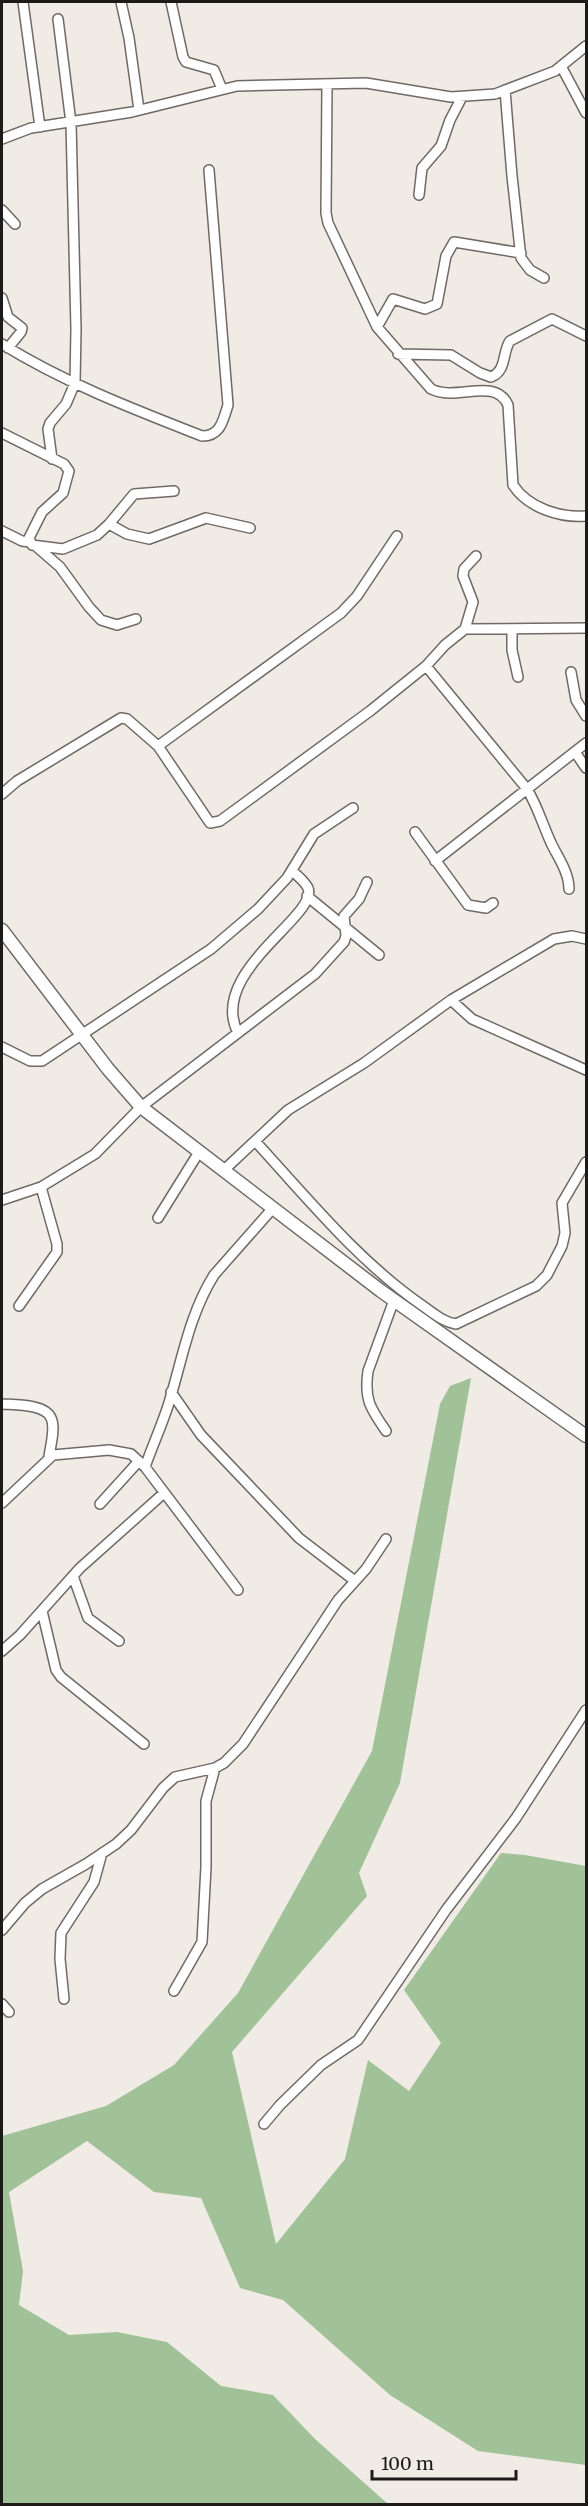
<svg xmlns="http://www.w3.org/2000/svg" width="588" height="2506" font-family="Merriweather,serif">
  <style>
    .forest { fill: #a1c198 }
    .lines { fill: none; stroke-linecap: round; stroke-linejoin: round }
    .minor-casing { stroke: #6f6a66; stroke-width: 12 }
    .major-casing { stroke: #6f6a66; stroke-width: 15 }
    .minor { stroke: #fff; stroke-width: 9 }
    .major { stroke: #fff; stroke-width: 12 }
  </style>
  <rect width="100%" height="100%" fill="#f1ebe6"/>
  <path class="forest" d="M471,1378L400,1783L359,1873L367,1896L232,2052L276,2244L345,2159L368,2060L409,2091L441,2043L404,1990L501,1853L525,1855L586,1866V2465L478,2451L390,2395L283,2300L240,2288L201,2198L154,2192L87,2141L9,2192L23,2271L19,2305L69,2335L117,2332L167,2342L221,2386L273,2395L315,2439L388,2504H2V2136L106,2106L174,2065L238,1993L372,1751L440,1404L450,1386Z"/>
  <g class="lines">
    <g class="minor-casing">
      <path id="minor" d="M23,2L40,127
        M121,2L129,38L139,110
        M171,2L183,57L186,62L214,70L222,89
        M561,66L586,113
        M327,84L326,213L328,223L377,327L431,389C457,402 495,376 508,405L513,485C528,508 560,518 586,516
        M505,90L512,176L521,258L530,270L544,278
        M2,139L31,128L132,112L237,86L366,83L451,97L495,94L555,71L586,46
        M419,195L422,168L441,146L450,120L462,97
        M2,210L15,224
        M2,298L8,317L22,328L21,332L8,348
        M377,327L393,299L425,309L437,304L446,256L454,242L521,253
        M2,344C65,383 133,409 202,436C221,436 223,420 228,405L209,170
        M398,354L451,355L480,373L491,377C507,371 502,352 510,341L552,319L586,336
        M2,433L64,464L69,471L63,493L42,512L29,538L32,545L63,549L97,535L109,524L134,494L174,491
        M52,459L48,429L50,423L66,404L75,383L76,329L71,123L58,19
        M109,524L127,534L149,539L206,518L250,528
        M2,531L22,541L30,542
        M397,536L357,596L341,613L158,746L210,823L220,821L370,711L426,666L445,645L465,629L473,602L463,576L464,569L476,556
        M37,547L60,567L89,607L101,620L117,625L136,619
        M465,629L586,628
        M512,630V650L518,677
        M426,666L527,789C538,807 543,826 552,845C559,859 569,873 569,889
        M571,672L576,700L586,716
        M575,752L586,768
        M2,794L17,781L121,718L127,719L158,746
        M415,832L468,905L486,908L493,903
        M435,861L586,743
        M307,896L379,955
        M451,1000L472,1019L586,1070
        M238,1033C207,972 319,916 308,888C305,882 297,875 292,871
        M2,1047L30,1061H42L211,949L258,909L287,878L314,834L353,808
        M255,1141C307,1198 359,1262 423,1306C433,1313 443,1322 456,1324L536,1286L547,1275L562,1246L565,1233L562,1203L586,1162
        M224,1170L288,1110L364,1063L451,1000L554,939L572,936L586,939
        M2,1200L41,1187L95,1154L141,1107L315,974L344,942L346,936L344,916L359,899L367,882
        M158,1218L199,1152
        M19,1306L57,1252V1244L41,1187
        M171,1392L201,1435L299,1538L355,1581
        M2,1404C15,1405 45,1404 51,1418C56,1428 50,1447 49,1457
        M386,1431C370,1408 364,1399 368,1371L394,1300
        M145,1467C152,1447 161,1427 168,1406C182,1361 189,1315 214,1275L273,1208
        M2,1503L53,1455L109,1450L131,1454L145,1467L238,1590
        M100,1504L139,1461
        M73,1576L88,1618L119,1641
        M42,1611L56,1670L61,1677L144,1744
        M2,1651L20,1635L80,1568L164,1493
        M2,1930L25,1903L42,1889L86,1864L116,1844L131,1830L163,1788L175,1777L215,1768L224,1763L243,1744L338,1600L366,1569L386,1539
        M174,1991L202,1942L206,1867V1801L215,1768
        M64,1999L60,1959L61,1933L94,1882L102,1853
        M2,2004L9,2012
        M264,2124L280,2105L321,2065L358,2040L446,1910L516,1818L586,1710"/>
    </g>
    <g class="major-casing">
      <path id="major" d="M2,930L108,1069L141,1107L381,1291L586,1436"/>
    </g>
    <use href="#minor" class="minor"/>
    <use href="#major" class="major"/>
  </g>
  <rect width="588" height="2506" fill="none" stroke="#1d1b19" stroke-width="6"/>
  <path d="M372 2470v9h144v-9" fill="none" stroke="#1d1b19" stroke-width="3"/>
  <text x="381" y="2470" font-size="18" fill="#1d1b19" stroke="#f1ebe6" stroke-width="4.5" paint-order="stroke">100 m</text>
</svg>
